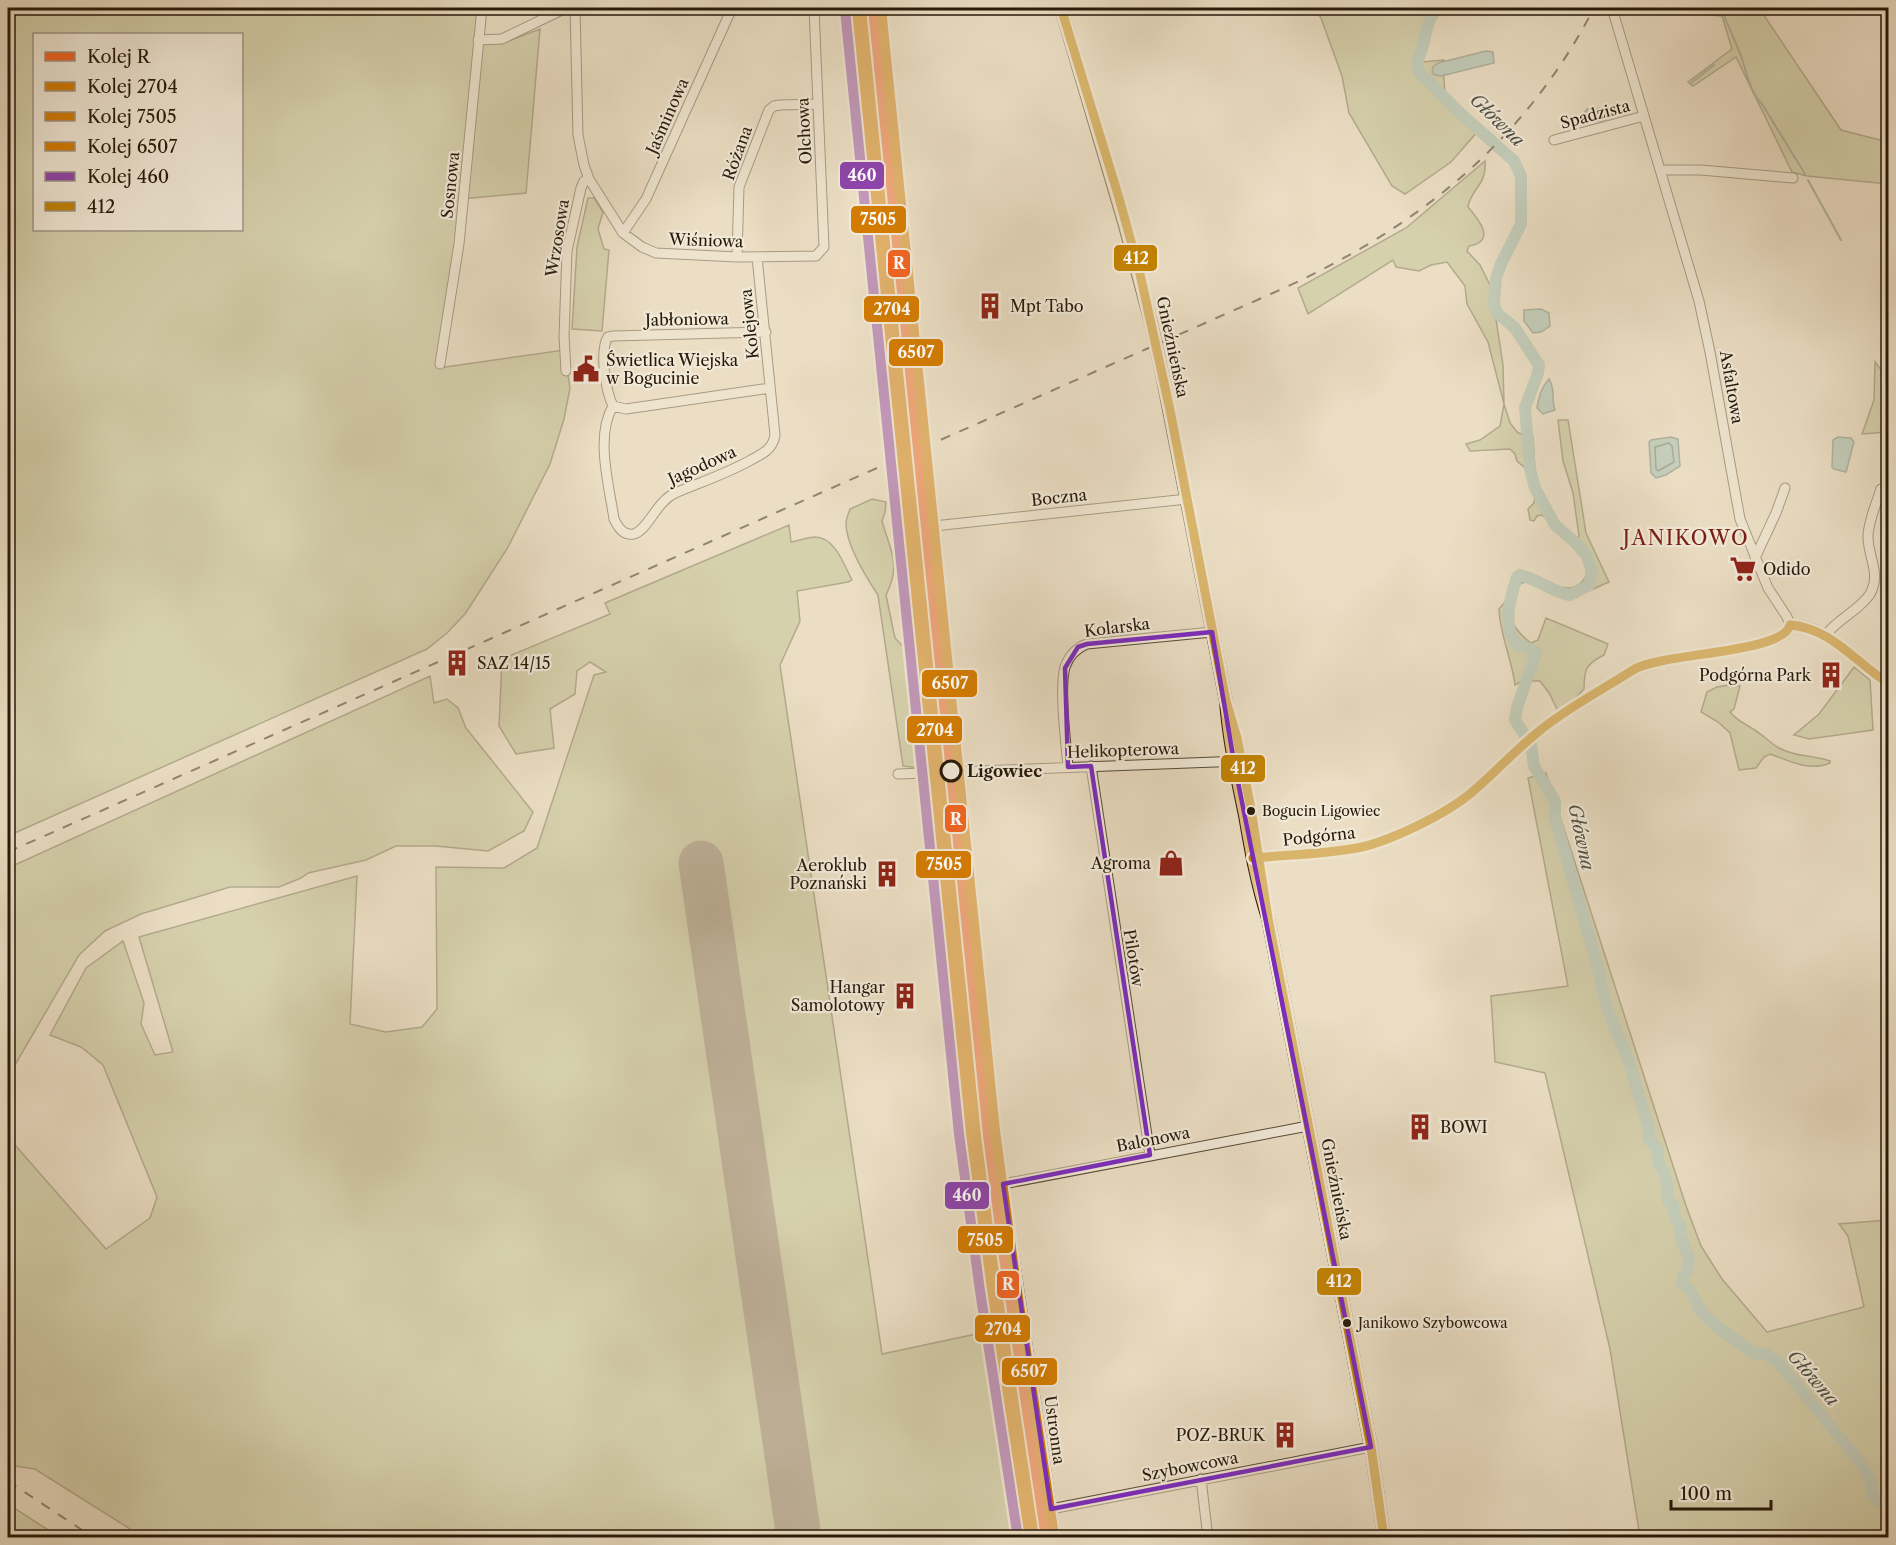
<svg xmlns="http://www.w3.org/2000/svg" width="1896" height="1545" font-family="'Libre Caslon Text',serif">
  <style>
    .green { fill: #bdc090; stroke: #726c4c; stroke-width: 1.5; fill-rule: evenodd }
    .water { fill: #98bcb1; stroke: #6b7b6e; stroke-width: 1.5 }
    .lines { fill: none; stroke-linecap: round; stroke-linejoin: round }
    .shore { stroke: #606a5d; stroke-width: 1.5 }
    .stream { stroke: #6b7b6e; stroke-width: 2 }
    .river { stroke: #98bcb1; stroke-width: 12 }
    .runway { stroke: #897c66; stroke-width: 45 }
    .minor-casing { stroke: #584a38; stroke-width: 11 }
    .major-casing { stroke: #271909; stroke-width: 14 }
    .minor { stroke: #f2ead9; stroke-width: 9 }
    .major { stroke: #e6bf82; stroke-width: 12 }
    .rail { stroke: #271909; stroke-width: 2; stroke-dasharray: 10 10; stroke-linecap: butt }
    .major-bridge-casing { stroke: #271909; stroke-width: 14; stroke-linecap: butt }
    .major-bridge { stroke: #e6bf82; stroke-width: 12 }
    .bus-1-casing { stroke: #f2ead9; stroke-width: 14 }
    .bus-1 { stroke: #c38302; stroke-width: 9 }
    .rail-1-casing { stroke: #f2ead9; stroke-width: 15 }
    .rail-2-casing { stroke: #f2ead9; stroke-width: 15 }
    .rail-3-casing { stroke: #f2ead9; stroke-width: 15 }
    .rail-4-casing { stroke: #f2ead9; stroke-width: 15 }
    .rail-5-casing { stroke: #f2ead9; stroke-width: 15 }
    .rail-1 { stroke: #f26522; stroke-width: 10 }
    .rail-2 { stroke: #d47c02; stroke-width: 10 }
    .rail-3 { stroke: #d47c02; stroke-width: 10 }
    .rail-4 { stroke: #d47c02; stroke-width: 10 }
    .rail-5 { stroke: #8e44ad; stroke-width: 10 }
    .marked { fill: none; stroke: #7b2cbf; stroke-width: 4.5; stroke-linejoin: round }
    .stop-dot { fill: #f2ead9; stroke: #271909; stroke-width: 3 }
    .bus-dot { fill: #271909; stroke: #f2ead9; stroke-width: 2 }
    .labels { text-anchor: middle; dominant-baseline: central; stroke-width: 4.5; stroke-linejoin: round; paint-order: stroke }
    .bus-label { font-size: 14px; fill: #271909; stroke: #f2ead9; text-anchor: start }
    .street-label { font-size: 16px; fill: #271909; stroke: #f2ead9 }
    .poi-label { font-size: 16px; fill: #271909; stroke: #f2ead9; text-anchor: start }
    .stop-label { font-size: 16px; font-weight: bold; fill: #271909; stroke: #f2ead9; text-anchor: start }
    .water-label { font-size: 18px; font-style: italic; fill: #4f5244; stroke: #f2ead9 }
    .quarter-label { font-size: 20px; letter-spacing: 1.5px; fill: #7a1f14; stroke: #f2ead9 }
    .line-badge { stroke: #f2ead9; stroke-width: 2 }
    .badge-label { font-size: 16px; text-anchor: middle; font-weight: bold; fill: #fff }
  </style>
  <rect width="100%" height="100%" fill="#ebdec4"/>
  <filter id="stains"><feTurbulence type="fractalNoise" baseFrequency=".00333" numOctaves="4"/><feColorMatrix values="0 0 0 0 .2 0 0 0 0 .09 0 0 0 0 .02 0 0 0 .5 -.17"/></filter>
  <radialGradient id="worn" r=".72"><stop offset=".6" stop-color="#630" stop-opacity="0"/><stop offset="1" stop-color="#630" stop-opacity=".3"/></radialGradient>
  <path class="green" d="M8,8H478L474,41L503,43L540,29L526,193L461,199L438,368L564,350L570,388L564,419L550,464L507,549L465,614L447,633L427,649L8,836ZM34,34H242V230H34Z
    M1314,8H1438L1429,26L1421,62L1444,60C1442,105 1447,102 1479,130L1451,162L1405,194L1392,186L1349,113L1342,76L1321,18Z
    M1646,8H1759L1841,130L1888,142V184L1807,176L1792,172L1736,57L1693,86L1688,82L1732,49L1722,16L1644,10Z
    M1485,161C1487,186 1471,188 1468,207C1479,220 1497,241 1469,246L1467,251L1480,265L1491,287L1503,365L1504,404L1510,423L1518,433L1533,437L1535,473L1539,486L1561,528L1576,539L1579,536L1573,493L1563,461L1558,420H1568L1586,533L1609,582C1596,587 1575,600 1560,595C1549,592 1538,582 1526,582C1514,582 1509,610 1511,618C1514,629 1523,637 1531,643L1538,640L1546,618L1608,644L1604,655C1586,664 1584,669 1584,689L1574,700L1558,711L1549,693L1540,681H1522L1515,685C1512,659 1500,636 1499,609L1507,600L1515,573L1521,570C1534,575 1557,589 1570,588C1576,587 1582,583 1585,578C1594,557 1566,540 1554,528C1549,523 1548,518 1542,515L1537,516L1534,521L1530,520L1528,509L1534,503L1535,496L1525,468L1517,461L1515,454L1510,449L1470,451L1466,444L1480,440L1500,426L1504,404L1488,342L1467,304L1465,286L1447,262L1431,265L1419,271L1396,267L1393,260L1308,314L1298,288L1406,228Z
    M588,198H594L603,212L598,229L604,249L609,250L602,331L572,329L577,247Z
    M1875,362L1888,379V432L1862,434L1874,400Z
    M872,499L886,502L885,512L882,521C890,551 902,563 886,595L895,638L915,659L920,697L918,712L911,720L919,768L903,766L878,595C866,577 846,545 846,523C846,518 849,513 850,509Z
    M789,525L791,542C798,541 808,537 815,537C835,537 844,565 852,580L848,582L797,591L800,621L780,665L882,1354L1000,1329L1031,1537H132L130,1529L35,1469L8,1465V1137L106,1249L150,1218L157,1197L103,1065L81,1047L50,1035L86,968L123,941L144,1003L141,1024L155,1055L173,1052L139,937L357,876L350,1024L386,1032L422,1027L437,1009L436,867L504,868L537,848L594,675L606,672L590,662L577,671L575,694L550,709L554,748L516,754L499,726L502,659L610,614L605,603Z
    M1854,667L1870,680L1873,730L1809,739L1794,735L1819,714Z
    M430,676L434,703L447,699L458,708L466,728L533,812L524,831L488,851L436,846H396L366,860L308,873L301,878L279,887H230L141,914L105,931L79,955L8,1077V868Z
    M1729,685L1740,686L1734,709L1730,712C1736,720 1744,723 1753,729C1762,734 1770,743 1779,748C1794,757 1814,755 1830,761V763C1809,772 1790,761 1770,754L1764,757L1756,768L1739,770L1730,733L1718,722L1701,712L1707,692L1717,687Z
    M1546,773L1686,1206L1701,1246L1722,1279L1767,1332L1864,1307L1848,1236L1839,1224L1888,1220V1537H1640L1610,1349L1545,1073L1495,1062L1491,996L1568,986L1528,778Z
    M8,1504L59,1537H8Z"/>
  <path class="water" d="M1486,51L1493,52L1494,63L1441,76L1435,75L1432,73L1433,67L1438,63Z
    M1609,108L1615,113V116L1601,121L1590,122L1585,112L1587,109Z
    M1541,309L1549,313L1550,326L1541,332L1533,333L1524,321V310Z
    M1549,379C1556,390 1551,400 1555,410L1543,414L1537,408C1539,396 1541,388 1549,379Z
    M1671,437L1678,439L1680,466L1666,475L1656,478L1651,473L1649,442L1651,440Z
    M1838,437L1851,438L1854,442L1846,472L1834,469L1832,467L1833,440Z"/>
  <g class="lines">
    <path class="shore" d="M1669,443L1672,446L1674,462L1658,471L1656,469L1655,447Z"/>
    <path class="stream" d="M1721,8C1727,24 1735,40 1741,56C1747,72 1749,92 1762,104L1805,174
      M1691,83L1714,65
      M1808,180L1841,240"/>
    <path class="river" d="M1436,8L1428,24L1423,46L1417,63L1419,72L1459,112L1514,161L1521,176V224L1501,264L1496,278L1494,304L1497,313L1515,328L1539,365L1538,373L1525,408L1530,469L1535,488L1555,525L1576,543L1587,556L1592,572L1589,585L1570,595C1552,592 1538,579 1520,575L1517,577C1510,599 1502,624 1516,644L1533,650L1536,653L1517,708L1515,720L1531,745L1534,766L1555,801V818L1598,967L1606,1005L1629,1062L1649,1130L1648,1138L1658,1150C1655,1165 1663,1166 1666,1179C1668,1186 1666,1193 1667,1200L1673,1204L1675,1217L1680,1225L1682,1241L1689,1258L1687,1271L1683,1277L1682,1283L1689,1289L1702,1313L1720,1329L1755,1354H1766L1778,1362L1860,1462L1871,1481L1872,1495L1886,1508L1888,1516"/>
    <path class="runway" d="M701,863L799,1538"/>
    <g class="minor-casing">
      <path id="minor" d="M575,8L578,135L584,165L589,179L623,233L642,247L656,253L737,257L816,256L824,247L814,8
        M1612,8L1699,301L1710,352L1740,519L1768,588L1787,617L1790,625
        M478,40L502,39L566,8
        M1554,140L1644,116
        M1660,170H1701L1793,178
        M623,233L646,199L732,8
        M737,257L739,187L769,110L774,106L780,105L818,104
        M766,332L613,336L608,337C599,351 606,392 613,406L626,409L770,388
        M440,364L459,244L482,8
        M566,371L564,336L567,251L581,188L584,181L589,179
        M613,406C595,436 609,485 614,519C618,527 623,536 634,534C648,530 656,502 675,493C701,482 726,474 751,460C756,457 763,454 767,450C772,446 774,441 775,435L757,257
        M934,526L1187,499
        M1755,558L1776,513L1785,488
        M1790,625C1828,622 1858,667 1888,683
        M1825,636C1837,619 1859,611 1870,594C1882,573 1867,556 1868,535C1869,520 1876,504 1881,489
        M1091,766L1150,1155
        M1068,767C1066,743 1059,689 1065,667C1069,656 1076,648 1087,644L1212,632
        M898,774L1242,761
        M1253,858L1357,848L1389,838L1424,821L1458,803L1470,794L1538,732L1556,719L1637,668C1679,651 1726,656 1769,641C1775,639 1782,638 1786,633C1789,631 1789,629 1790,625
        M1201,1479L1208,1538
        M1051,1509L1371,1447
        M1056,1538L1003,1184L1308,1126"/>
    </g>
    <g class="major-casing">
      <path id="major" d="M1061,8L1124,222L1151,323
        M1160,364L1226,701C1229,740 1237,777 1245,815C1251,850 1257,884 1268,918L1371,1447L1384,1538"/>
    </g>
    <use href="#minor" class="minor"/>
    <use href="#major" class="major"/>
    <path class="rail" d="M8,852L1273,293C1413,231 1523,145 1594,8
      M8,1481L94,1538"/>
    <g class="major-bridge-casing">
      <path id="major-bridge" d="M1151,323L1160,364"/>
    </g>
    <use href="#major-bridge" class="major-bridge"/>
    <g class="bus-1-casing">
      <path id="bus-1" d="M1061,8L1119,198L1140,274L1170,410L1226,701L1237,738L1251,809L1268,918L1371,1447L1384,1538
        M1790,625C1831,628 1855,662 1888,683
        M1253,858C1286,855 1325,854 1357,848C1389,842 1446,814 1471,793C1494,774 1514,751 1538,732C1567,708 1602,690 1633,670C1662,652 1783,654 1790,625"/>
    </g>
    <use href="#bus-1" class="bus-1"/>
    <g class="rail-1-casing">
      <path id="rail-1" d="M873,8L988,1135L1004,1257L1046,1538"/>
    </g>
    <g class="rail-2-casing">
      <path id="rail-2" d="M861,9L976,1136L992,1259L1034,1538"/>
    </g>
    <g class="rail-3-casing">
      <path id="rail-3" d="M857,9L971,1133L992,1289L1030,1538"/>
    </g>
    <g class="rail-4-casing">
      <path id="rail-4" d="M881,8L995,1131L1016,1285L1054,1536"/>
    </g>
    <g class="rail-5-casing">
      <path id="rail-5" d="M845,10L959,1134L980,1291L1018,1538"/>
    </g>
    <use href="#rail-1" class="rail-1"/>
    <use href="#rail-2" class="rail-2"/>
    <use href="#rail-3" class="rail-3"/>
    <use href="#rail-4" class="rail-4"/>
    <use href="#rail-5" class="rail-5"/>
  </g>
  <path d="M0 0H1896V1545H0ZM1212,632L1234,762L1371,1447L1051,1509L1003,1184L1150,1155L1091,766L1068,767L1065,668L1078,647L1087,644Z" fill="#ebdec4" fill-opacity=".55" fill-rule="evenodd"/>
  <path class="marked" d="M1212,632L1234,762L1371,1447L1051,1509L1003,1184L1150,1155L1091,766L1068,767L1065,668L1078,647L1087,644Z"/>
  <defs>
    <g id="building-bare" transform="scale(2.07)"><path d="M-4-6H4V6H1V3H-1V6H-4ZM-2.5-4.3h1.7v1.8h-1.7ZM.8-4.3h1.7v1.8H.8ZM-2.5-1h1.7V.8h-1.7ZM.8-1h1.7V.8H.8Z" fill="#8f2418" stroke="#f2ead9" stroke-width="2.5" paint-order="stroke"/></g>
    <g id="civic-bare" transform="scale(2.07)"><path d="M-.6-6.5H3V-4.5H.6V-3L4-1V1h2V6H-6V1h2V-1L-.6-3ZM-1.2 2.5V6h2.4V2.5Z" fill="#8f2418" stroke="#f2ead9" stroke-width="2.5" paint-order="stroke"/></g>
    <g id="supermarket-bare" transform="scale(2.07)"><path d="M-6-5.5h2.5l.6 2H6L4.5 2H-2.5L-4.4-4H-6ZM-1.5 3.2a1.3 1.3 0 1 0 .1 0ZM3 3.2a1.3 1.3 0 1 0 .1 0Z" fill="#8f2418" stroke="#f2ead9" stroke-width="2.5" paint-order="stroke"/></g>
    <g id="shop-bare" transform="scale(2.07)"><path d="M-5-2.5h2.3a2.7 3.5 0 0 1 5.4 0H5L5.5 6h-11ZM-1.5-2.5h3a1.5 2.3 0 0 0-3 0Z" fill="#8f2418" stroke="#f2ead9" stroke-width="2.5" paint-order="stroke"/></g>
  </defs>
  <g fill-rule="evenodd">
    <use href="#building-bare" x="990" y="306"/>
    <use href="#civic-bare" x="586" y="369"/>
    <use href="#supermarket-bare" x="1743" y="569"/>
    <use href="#building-bare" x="457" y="663"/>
    <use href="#building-bare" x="1831" y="675"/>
    <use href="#shop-bare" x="1171" y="863"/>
    <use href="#building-bare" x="887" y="874"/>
    <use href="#building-bare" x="905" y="996"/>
    <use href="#building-bare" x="1420" y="1127"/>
    <use href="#building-bare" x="1285" y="1435"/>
  </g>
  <circle class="stop-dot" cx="951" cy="771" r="10"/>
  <g class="bus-dot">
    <circle cx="1251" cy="811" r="5"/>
    <circle cx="1347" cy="1323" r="5"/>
  </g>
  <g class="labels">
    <g class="bus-label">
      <text x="1262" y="811">Bogucin Ligowiec</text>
      <text x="1358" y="1323">Janikowo Szybowcowa</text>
    </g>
    <g class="street-label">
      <text transform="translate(1595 114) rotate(-15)">Spadzista</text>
      <text transform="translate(667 116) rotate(-66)">Jaśminowa</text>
      <text transform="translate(804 131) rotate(-93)">Olchowa</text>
      <text transform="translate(737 153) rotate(-70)">Różana</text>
      <text transform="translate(450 185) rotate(-84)">Sosnowa</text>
      <text transform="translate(557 238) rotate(-81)">Wrzosowa</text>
      <text transform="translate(706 240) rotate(2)">Wiśniowa</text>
      <text transform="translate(687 319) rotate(-1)">Jabłoniowa</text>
      <text transform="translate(749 324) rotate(-96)">Kolejowa</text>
      <text transform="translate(1173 347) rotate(78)">Gnieźnieńska</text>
      <text transform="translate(1732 387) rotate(80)">Asfaltowa</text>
      <text transform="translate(702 465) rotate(-24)">Jagodowa</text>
      <text transform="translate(1059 497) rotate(-6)">Boczna</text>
      <text transform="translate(1117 627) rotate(-7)">Kolarska</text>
      <text transform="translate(1123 750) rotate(-2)">Helikopterowa</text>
      <text transform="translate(1319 836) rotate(-6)">Podgórna</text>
      <text transform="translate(1134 958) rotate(81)">Pilotów</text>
      <text transform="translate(1153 1139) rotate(-11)">Balonowa</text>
      <text transform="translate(1337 1189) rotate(79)">Gnieźnieńska</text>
      <text transform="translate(1055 1430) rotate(82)">Ustronna</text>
      <text transform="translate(1190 1466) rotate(-11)">Szybowcowa</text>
    </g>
    <g class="poi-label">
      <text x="1010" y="306">Mpt Tabo</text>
      <text x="606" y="360">Świetlica Wiejska<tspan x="606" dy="18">w Bogucinie</tspan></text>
      <text x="1763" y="569">Odido</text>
      <text x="477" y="663">SAZ 14/15</text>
      <text x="1811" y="675" text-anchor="end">Podgórna Park</text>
      <text x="1151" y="863" text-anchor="end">Agroma</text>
      <text x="867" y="865" text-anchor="end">Aeroklub<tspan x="867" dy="18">Poznański</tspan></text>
      <text x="885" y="987" text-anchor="end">Hangar<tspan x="885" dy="18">Samolotowy</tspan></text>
      <text x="1440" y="1127">BOWI</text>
      <text x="1265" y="1435" text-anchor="end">POZ-BRUK</text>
    </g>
    <g class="stop-label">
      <text x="967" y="771">Ligowiec</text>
    </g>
    <g class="water-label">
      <text transform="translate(1497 120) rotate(44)">Główna</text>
      <text transform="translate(1581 837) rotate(78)">Główna</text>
      <text transform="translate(1813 1378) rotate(49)">Główna</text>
    </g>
    <g class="quarter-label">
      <text x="1686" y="538">JANIKOWO</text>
    </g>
  </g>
  <g class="line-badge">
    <rect x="839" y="161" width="46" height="29" rx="6" fill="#8e44ad"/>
    <rect x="850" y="205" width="57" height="29" rx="6" fill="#d47c02"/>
    <rect x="1113" y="244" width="45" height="28" rx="6" fill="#c38302"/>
    <rect x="887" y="249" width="24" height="29" rx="6" fill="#f26522"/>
    <rect x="863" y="295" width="57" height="28" rx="6" fill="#d47c02"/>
    <rect x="888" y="338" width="56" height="29" rx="6" fill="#d47c02"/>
    <rect x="921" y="669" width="57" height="29" rx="6" fill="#d47c02"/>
    <rect x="906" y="715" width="57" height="29" rx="6" fill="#d47c02"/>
    <rect x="1220" y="754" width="46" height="29" rx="6" fill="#c38302"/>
    <rect x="944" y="804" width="23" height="29" rx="6" fill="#f26522"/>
    <rect x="915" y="850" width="57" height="29" rx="6" fill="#d47c02"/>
    <rect x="944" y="1181" width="46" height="29" rx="6" fill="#8e44ad"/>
    <rect x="957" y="1225" width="57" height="29" rx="6" fill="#d47c02"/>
    <rect x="1316" y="1267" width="46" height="29" rx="6" fill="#c38302"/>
    <rect x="996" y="1270" width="24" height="29" rx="6" fill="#f26522"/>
    <rect x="974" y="1314" width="57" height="29" rx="6" fill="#d47c02"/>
    <rect x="1001" y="1357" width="57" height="29" rx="6" fill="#d47c02"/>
  </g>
  <g class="badge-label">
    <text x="862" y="181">460</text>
    <text x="878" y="225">7505</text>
    <text x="1136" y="264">412</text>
    <text x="899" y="269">R</text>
    <text x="892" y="315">2704</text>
    <text x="916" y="358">6507</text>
    <text x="950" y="689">6507</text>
    <text x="935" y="736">2704</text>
    <text x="1243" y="774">412</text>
    <text x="956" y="825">R</text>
    <text x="944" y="870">7505</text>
    <text x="967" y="1201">460</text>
    <text x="985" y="1246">7505</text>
    <text x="1339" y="1287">412</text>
    <text x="1008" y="1290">R</text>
    <text x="1003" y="1335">2704</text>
    <text x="1029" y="1377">6507</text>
  </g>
  <rect width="1896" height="1545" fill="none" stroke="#ebdec4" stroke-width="30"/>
  <rect x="9" y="9" width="1878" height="1527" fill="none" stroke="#271909" stroke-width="3"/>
  <rect x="15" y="15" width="1866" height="1515" fill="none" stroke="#271909" stroke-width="1.5"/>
  <rect x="33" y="33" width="210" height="198" fill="#f2ead9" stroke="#a19686" stroke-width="1.5"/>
  <rect x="45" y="52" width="30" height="9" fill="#f26522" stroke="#a19686" stroke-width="1.5"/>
  <text x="87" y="63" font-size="18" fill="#271909">Kolej R</text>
  <rect x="45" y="82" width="30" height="9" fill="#d47c02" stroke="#a19686" stroke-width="1.5"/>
  <text x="87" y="93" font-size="18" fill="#271909">Kolej 2704</text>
  <rect x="45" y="112" width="30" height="9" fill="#d47c02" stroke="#a19686" stroke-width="1.5"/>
  <text x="87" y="123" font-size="18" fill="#271909">Kolej 7505</text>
  <rect x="45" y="142" width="30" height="9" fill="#d47c02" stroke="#a19686" stroke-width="1.5"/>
  <text x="87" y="153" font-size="18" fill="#271909">Kolej 6507</text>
  <rect x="45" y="172" width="30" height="9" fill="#8e44ad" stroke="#a19686" stroke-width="1.5"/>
  <text x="87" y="183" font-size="18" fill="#271909">Kolej 460</text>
  <rect x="45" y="202" width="30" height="9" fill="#c38302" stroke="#a19686" stroke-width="1.5"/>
  <text x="87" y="213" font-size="18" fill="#271909">412</text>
  <path d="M1671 1500v9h100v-9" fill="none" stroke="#271909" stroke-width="3"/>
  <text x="1680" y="1500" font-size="18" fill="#271909" stroke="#f2ead9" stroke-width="4.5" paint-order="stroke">100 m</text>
  <rect width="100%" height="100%" filter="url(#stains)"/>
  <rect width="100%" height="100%" fill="url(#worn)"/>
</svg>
